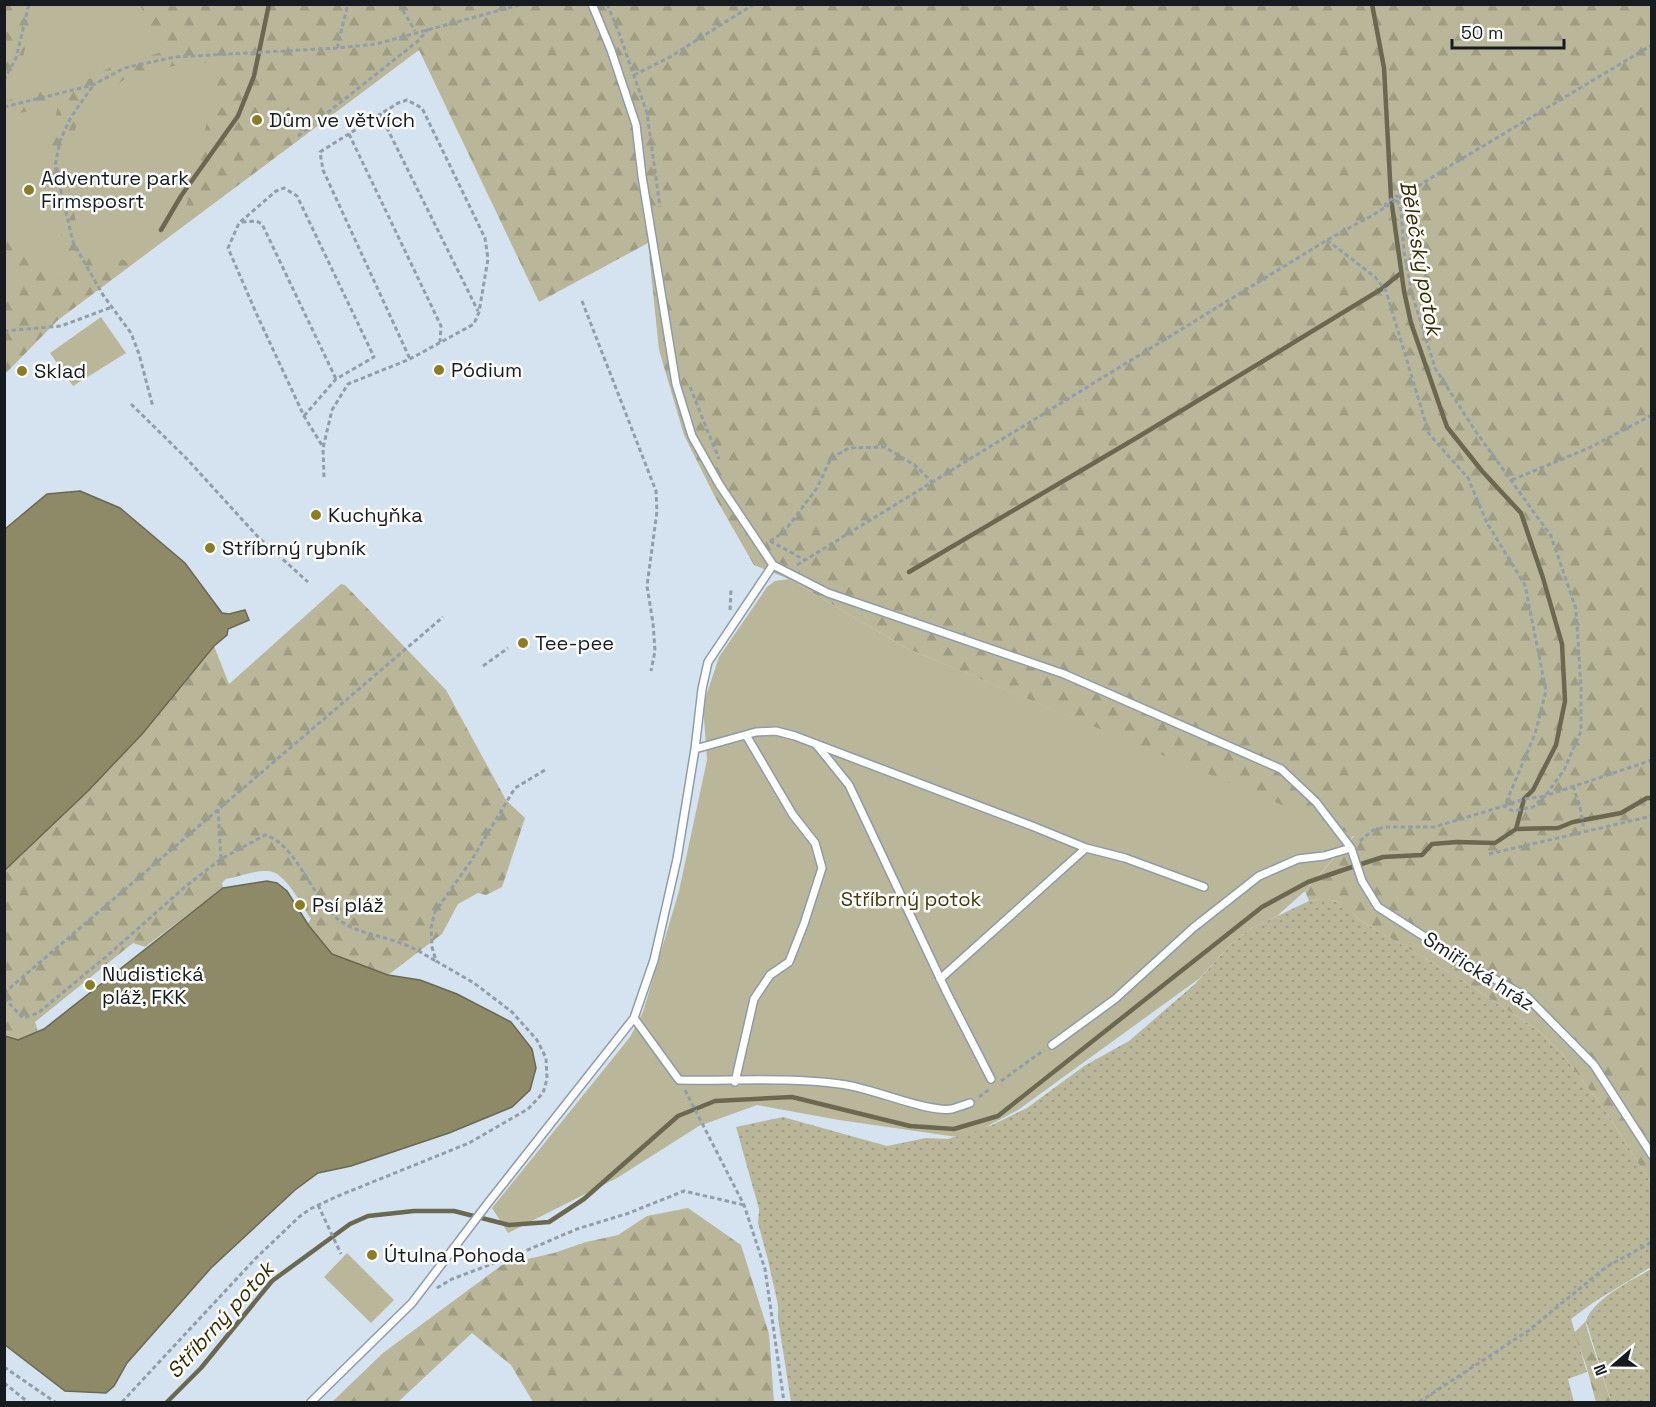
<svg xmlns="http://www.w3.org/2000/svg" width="1656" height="1407" font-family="'Space Grotesk',sans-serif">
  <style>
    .grass { fill: url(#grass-dots) }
    .forest { fill: url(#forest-firs) }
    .green { fill: #bab699 }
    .water { fill: #8e8966; stroke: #6a6851; stroke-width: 1.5 }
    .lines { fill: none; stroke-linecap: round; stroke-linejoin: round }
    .stream { stroke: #6a6851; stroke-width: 4.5 }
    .service-casing { stroke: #8e9ca7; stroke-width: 10 }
    .path { stroke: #929da7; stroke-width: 3; stroke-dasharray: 4.5 3; stroke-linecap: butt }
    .service { stroke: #fff; stroke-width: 7 }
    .poi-dot { fill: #8a7d23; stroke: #fff; stroke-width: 2 }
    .labels { text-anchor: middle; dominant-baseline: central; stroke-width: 5; stroke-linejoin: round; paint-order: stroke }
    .poi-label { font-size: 20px; fill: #161b20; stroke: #fff; text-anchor: start }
    .park-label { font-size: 20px; fill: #413a0b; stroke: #fff }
    .street-label { font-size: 20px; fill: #161b20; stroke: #fff }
    .water-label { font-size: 21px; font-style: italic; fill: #342d00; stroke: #fff }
  </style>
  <defs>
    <pattern id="grass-dots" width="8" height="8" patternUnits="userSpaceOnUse" patternTransform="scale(1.5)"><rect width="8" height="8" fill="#bab699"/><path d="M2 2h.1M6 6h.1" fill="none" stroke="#9f9c84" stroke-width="1.8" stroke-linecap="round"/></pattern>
    <pattern id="forest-firs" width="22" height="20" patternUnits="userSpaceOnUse" patternTransform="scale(1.5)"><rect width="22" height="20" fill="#bab699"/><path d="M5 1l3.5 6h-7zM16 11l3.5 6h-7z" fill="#9f9c84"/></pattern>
  </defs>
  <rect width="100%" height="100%" fill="#d5e3f0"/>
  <path class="grass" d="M1325,898L1346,905L1358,919L1462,980L1538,1030L1564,1056L1605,1110L1651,1183V1267L1594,1302L1571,1319L1587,1372L1568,1379L1574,1402H791L778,1319V1305L768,1260L758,1223L759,1209L736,1127L783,1117L887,1146L926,1138L948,1139L992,1125L1027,1108L1084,1066L1129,1041L1196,983L1231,944L1250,929L1309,901Z
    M1651,1269V1402H1611L1586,1321C1594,1298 1631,1281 1651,1269Z"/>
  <path class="forest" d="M5,5H1651V1183L1605,1110L1564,1056L1538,1030L1462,980L1358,919C1342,901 1333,897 1309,901L1305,891L1354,836L906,648L789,579L754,565L715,497L684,435L659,350L648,243L539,302L419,50L58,320L5,374Z
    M341,584L345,585L446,690L506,800L525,818L502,887L486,895L478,893L458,904L442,934L388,975L329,954L306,926L311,919C302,906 285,871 268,871C255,870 239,877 226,879L222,883L223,888L145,947L133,943L35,1022L38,1032L18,1040L5,1037V867L143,733L214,646L229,684Z
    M688,1208L741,1245L769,1334L774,1402H533L511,1365L472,1333L398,1402H332L383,1353L502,1265L554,1253L586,1242L618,1235L647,1216Z
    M1586,1321L1587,1329L1611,1402H1596L1586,1365L1574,1333Z"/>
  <path class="green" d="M35,5H140L162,52L104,70L92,78L5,101V89L23,57Z
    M222,61L183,219L129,263L114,255L94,268L79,238L65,166L71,138L87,104L125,79L173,66Z
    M58,105L47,158L63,244L76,265L60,282L4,221L5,116Z
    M5,251L43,291L5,283Z
    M101,317L126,353L73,386L50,353Z
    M789,579L906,648L1354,835L1305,891L1277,916L1250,929L1231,944L1200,978L1018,1110L982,1129L957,1137L839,1120L757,1105L699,1126L617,1178L508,1233L492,1208L630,1037L643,1012L679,891L707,760L703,705L719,657L767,587L775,581Z
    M347,1253L394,1300L371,1323L324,1277Z"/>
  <path class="water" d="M80,491L120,508L185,563L222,613L229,614L245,610L249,620L228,629L227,635L214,646L143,733L88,791L5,870V529L47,494Z
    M267,881L277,883L287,891L309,926L332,954L388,975L420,980L457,994L511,1022L532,1049L536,1068L530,1090L512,1107L449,1133L351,1166L318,1173L295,1190L211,1268L127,1363L114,1386L106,1393L65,1391L5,1345V1036L18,1040L44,1029L223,888Z"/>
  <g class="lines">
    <path class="stream" d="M1372,4L1384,68L1391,198L1404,291L1411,323L1447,427L1482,471L1521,513L1543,578L1562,644L1565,701L1556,745L1533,790L1524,799L1516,829
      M161,230L181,196L238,116L254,76L269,4
      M909,572L1138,437L1380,290L1401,273
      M167,1402L201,1368L272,1281L350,1224L368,1216L414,1211H454L509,1225L549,1222L584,1199L678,1116L715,1101L792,1097L910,1126L954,1129L998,1116L1262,907L1308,882L1346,869L1383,857L1422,855L1432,844L1457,842L1495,843L1516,829L1558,828L1573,822L1621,813L1647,798H1652"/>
    <g class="service-casing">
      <path id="service" d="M592,4L611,50L636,125L642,176L676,384L692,436L719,484L773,565L828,593L1064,674L1281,769L1316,802L1351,848L1362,881L1378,907L1464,962L1527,997L1594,1065L1652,1155
        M816,744L849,785L947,993L991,1079
        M695,749L756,732L776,731L795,736L1032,826L1086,848L1125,858L1204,887
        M940,979L1086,848
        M634,1018L679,1080C733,1081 787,1077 840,1084C870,1087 927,1113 952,1109C958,1107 964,1105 970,1103
        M1052,1045L1115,999L1193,928L1259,876L1298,859L1324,856L1351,848
        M735,1082L754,999L770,975L789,962L804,924L822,868L815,843L793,815L746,735
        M311,1402L412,1303L488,1203L634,1018L654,960L677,859L695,749L702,689L708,662L773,565"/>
    </g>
    <path class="path" d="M399,4L415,31
      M607,4L619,33L647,113L660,207
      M337,48L348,4
      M634,75L670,57L754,4
      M4,80L16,58L29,4
      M92,87L71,117L60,141L55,166L73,242L103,295L131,333L139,354L153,407
      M4,107L93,85L124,68L175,57L337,48L376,44L523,4
      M380,114L478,311
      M349,134L441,326L440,342
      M298,136L418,41L428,29
      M1397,200L1401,210L1404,252L1412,294L1435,368L1474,429L1551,536L1576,609L1581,688V731L1564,770L1545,796L1524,799L1504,806
      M1385,207L1386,203L1396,196L1401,197
      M242,222L256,221L262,224L336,379
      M1327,240L1375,277L1386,291L1429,434L1468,478L1487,523L1525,585L1546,691L1535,734L1505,805
      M582,301L656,491L657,511L647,586L653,623L655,651L651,671
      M4,331L61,326L112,307
      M690,387L719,459
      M131,404L187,459L259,538L308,582
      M304,416L336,379L374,357L297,196L284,188L276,191L239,223L228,248L257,315L304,416L323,447
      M324,477L323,448L332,410L348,384L410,359L474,324L479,312L488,259L485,238L422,108L407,100L398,103L320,152L323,170L410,359
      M1512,480L1589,448L1652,415
      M770,541L805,560
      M770,541L784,532L817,488L831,458L849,448L885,447L916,466L932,482
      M797,565L1327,240L1373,215L1453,164L1652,45
      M730,610L731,590
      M483,666L508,648
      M1573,786L1580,807L1584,830
      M218,809L221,859
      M1360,841L1373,830L1386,827H1434L1504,806L1513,811L1533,807L1545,796L1652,760
      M1489,854L1652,816
      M4,993L443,617
      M4,998L23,1018L38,1013L107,956L186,886L221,859L265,835C294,843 311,892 332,914C352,934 379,934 403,944C415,948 425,955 436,961
      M1001,1081L1044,1050
      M685,1090L744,1205L765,1269L784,1402
      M979,1097L991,1088
      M318,1205L341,1254
      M437,1288L452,1279L516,1255L577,1229L629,1213L684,1191L744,1205
      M4,1367L55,1402
      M4,1383L28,1402
      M122,1402L255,1259L299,1217L310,1209L338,1196L469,1143L528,1109L543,1093L547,1079L546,1058L537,1040L512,1012L474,983L436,961L432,947L431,928L435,912L471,861L515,788L545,770
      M1419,1402L1528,1331L1606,1267L1652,1242"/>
    <use href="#service" class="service"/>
  </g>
  <g class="poi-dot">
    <circle cx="257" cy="120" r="6"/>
    <circle cx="29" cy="190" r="6"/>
    <circle cx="439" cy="370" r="6"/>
    <circle cx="22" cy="371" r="6"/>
    <circle cx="316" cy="515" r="6"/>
    <circle cx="210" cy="548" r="6"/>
    <circle cx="523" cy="643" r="6"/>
    <circle cx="300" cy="905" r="6"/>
    <circle cx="90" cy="985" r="6"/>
    <circle cx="372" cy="1255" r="6"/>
  </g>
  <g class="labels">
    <g class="poi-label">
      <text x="269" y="120">Dům ve větvích</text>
      <text x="41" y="178">Adventure park<tspan x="41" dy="23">Firmsposrt</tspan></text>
      <text x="451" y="370">Pódium</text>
      <text x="34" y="371">Sklad</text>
      <text x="328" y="515">Kuchyňka</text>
      <text x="222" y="548">Stříbrný rybník</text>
      <text x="535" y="643">Tee-pee</text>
      <text x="312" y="905">Psí pláž</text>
      <text x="102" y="974">Nudistická<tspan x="102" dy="23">pláž, FKK</tspan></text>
      <text x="384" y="1255">Útulna Pohoda</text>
    </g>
    <g class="park-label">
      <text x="911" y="899">Stříbrný potok</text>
    </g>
    <g class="street-label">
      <text transform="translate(1479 971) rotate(33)">Smiřická hráz</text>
    </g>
    <g class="water-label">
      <text transform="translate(1421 258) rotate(80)">Bělečský potok</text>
      <text transform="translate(220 1320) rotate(-48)">Stříbrný potok</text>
    </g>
  </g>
  <rect width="1656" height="1407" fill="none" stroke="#161b20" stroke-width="12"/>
  <g transform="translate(1614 1365) rotate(250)" stroke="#ffffff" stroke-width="4.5" paint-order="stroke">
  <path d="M0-4.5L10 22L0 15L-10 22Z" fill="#161b20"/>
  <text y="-9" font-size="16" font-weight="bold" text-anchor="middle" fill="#161b20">N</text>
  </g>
  <path d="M1452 39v9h112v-9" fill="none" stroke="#161b20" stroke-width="3"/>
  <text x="1461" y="39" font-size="18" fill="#161b20" stroke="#ffffff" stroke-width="4.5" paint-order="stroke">50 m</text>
</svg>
